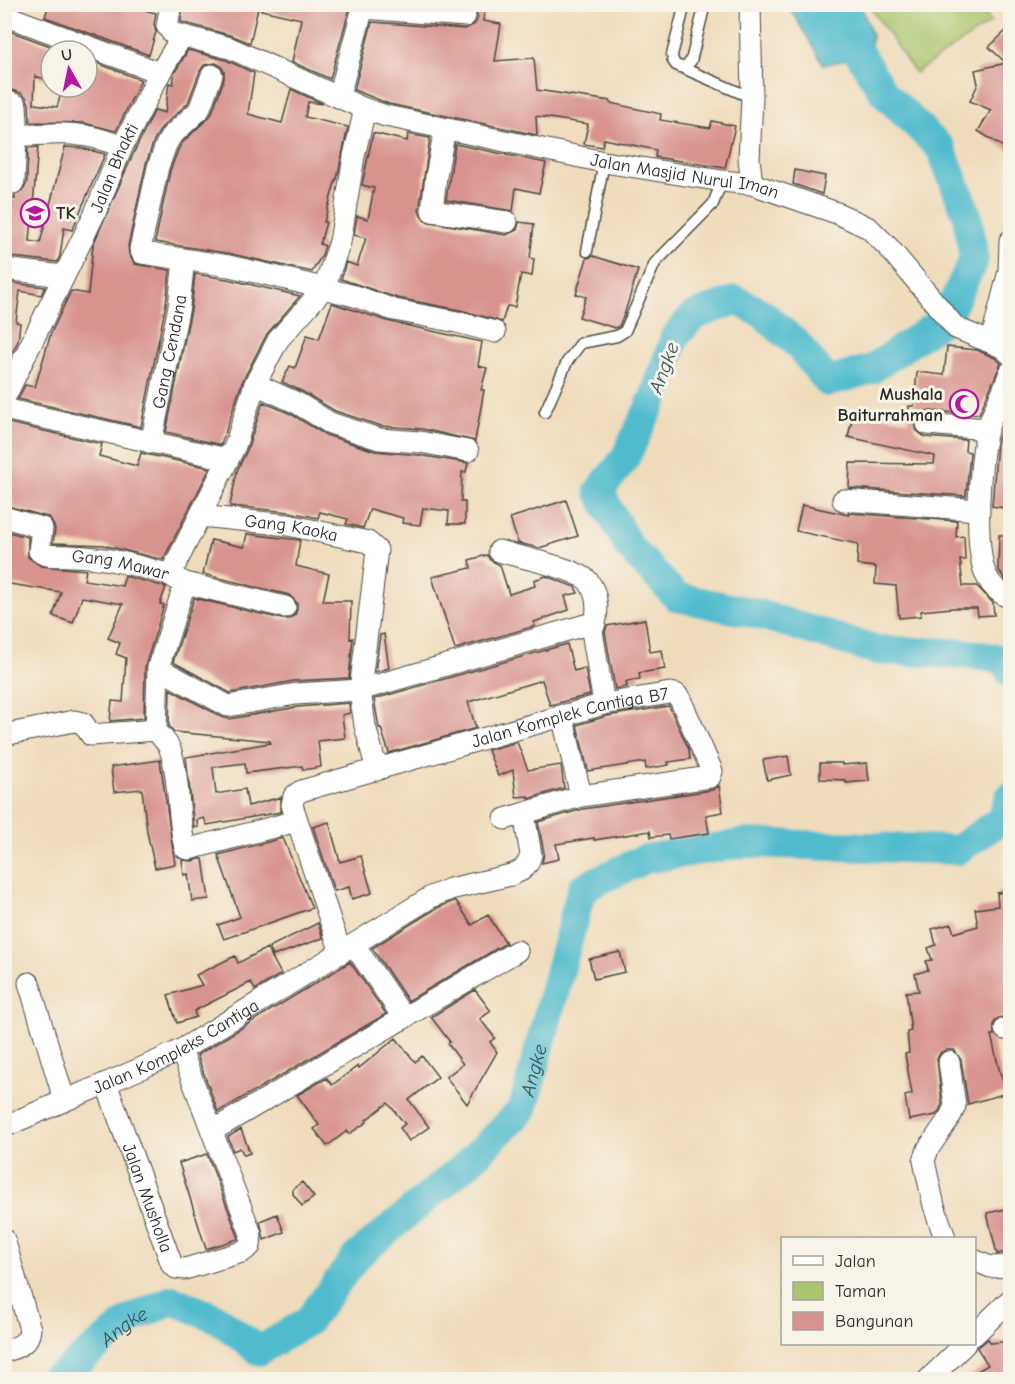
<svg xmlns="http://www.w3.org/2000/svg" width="1015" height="1384" font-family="'Comic Neue',sans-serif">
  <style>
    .green { fill: #aac56c; stroke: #6a784c; stroke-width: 1.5 }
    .water { fill: #51bbce; stroke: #3e737c; stroke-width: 1.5 }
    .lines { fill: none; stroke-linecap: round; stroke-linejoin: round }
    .river { stroke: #51bbce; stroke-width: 30 }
    .building { fill: #d8938f }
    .lane-casing { stroke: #484641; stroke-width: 13 }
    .street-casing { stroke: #484641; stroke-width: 23 }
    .lane { stroke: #fff; stroke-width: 10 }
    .street { stroke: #fff; stroke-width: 21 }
    .labels { text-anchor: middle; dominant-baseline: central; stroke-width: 6; stroke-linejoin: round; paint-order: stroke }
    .street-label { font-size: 18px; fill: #2b2b2b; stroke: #f7f3e8 }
    .poi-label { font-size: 18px; font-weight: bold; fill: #2b2b2b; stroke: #f7f3e8; text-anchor: start }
    .water-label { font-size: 20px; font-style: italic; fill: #36565c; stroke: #f7f3e8 }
  </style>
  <rect width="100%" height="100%" fill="#f7f3e8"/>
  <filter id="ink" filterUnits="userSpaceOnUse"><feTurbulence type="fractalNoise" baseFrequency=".0167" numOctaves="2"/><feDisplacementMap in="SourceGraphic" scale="12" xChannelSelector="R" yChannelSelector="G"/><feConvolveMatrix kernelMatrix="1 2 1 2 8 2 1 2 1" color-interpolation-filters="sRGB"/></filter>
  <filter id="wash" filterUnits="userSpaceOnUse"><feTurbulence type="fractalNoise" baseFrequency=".008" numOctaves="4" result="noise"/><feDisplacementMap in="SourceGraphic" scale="24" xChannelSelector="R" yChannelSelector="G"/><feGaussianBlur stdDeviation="1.35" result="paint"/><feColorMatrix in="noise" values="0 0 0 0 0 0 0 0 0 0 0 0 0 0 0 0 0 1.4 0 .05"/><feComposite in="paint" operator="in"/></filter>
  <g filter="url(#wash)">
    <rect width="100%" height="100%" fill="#efdcbb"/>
    <path class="green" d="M881,4L998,5L985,13L991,22L915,73L872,10Z"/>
    <path class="water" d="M788,5H861L872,36L870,54L824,65Z"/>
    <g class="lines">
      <g class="river">
        <path d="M833,4L854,45L883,92L941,149L967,215L974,259L946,318L872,369L828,382L798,345L763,314L736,300L693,316L675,337L654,398L624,460L599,491L629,547L677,597L758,614L876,650L970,654L1004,660L1010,672"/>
        <path id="s1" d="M52,1380L59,1377L133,1318L172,1300L218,1319L259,1351L308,1321L356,1257L468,1163L523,1109L582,888L645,859L746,843L957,850L1001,820L1010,797"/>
      </g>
    </g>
    <g id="blocks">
      <path class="building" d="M49,4H146L144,10L156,13L154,24L156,32L149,55L45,17Z
        M183,4H259L250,43L233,36L181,22Z
        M262,4H351L330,79L292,62L301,19L261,10Z
        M470,4H486L483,21L501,24L495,61L534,58L537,90L610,101V103L661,114L660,120L710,128L712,121L735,126L725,168L655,157L656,150L604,139L602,147L584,144L588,124L536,116L537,135L389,104L354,90L372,22L465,29L475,24L478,18L476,10Z
        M1011,26V152L978,131L991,110L970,101L978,84L975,70L1006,63L989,47Z
        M4,29L64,51H51V81L35,76L34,104L57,107L63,87H87V59L141,80L116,131L84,123L30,122L29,104L26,97L21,93L4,88Z
        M188,50L226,60L254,73L248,114L282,123L291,89L323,104L308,102L305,117L348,127L337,179H336L324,222H326L320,244L325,246L322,255L312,272L232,254L155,242L170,171L178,150L181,144L211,115L224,79V72L221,66L216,63L204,65L200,71L188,103L162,127L154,140L146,164L128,246L129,255L135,264L170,270L166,304L141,427L18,399L25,385L35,387L51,333L71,291L88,294L93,245L134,152L155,110L165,113L169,83L173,84L175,72Z
        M373,133L407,141L408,134L430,138L419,210L421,216L425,221L506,235L517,230L519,222L534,224L530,258L534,259L532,276L521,274L515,307L507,306L502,322L460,310L397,298L341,279L346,262L357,266L366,238L354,235L357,216L368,219L374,188L362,185Z
        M455,144L546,163L539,193L516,188L513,211L446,200Z
        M38,147L30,241L40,243L65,147L81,148L105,154L72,230L64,228L60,256L57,262L4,256V197L15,199V195L24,189L27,182L28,148Z
        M795,170L825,176L822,194L793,184Z
        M593,256L638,270L625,312L619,326L615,328L579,317L586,297L576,294L587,258Z
        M195,274L227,279L300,296L267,334L243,380L221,445L166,432L191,309Z
        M4,282L45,287L41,295L20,291L16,322L20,323L18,341L12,353L4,352Z
        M332,303L391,322L482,342L478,366L487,368L481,390H484L475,441L422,429L381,426L335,411L303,392L282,382L290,366L295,368L307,335L319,339Z
        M947,347L977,350L995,358L1001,363L979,414L927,411L917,416L914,422L916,430L925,437L966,440L965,451L970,452L966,496L849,488L850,463L934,464L935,456L848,437L854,410L908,421L909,406H914L917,372L944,375Z
        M263,402L291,414L326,435L375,451L418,455L468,463L466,472H462L461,502H465V524H448L449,511L423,508L420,525L402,523L403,518L370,509L363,528L346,524L348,519L320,512L318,518L289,512L230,506L237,471L247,450Z
        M1011,405V509L992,506L997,443Z
        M4,422L102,444L99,456L137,466L141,453L210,468L163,560L103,545L53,543L55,529L50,518L4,505Z
        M566,500L578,536L539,548L518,543L510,518Z
        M802,505L849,515V513L957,521L956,537L964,536L965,560H960L963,586H977L993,603L994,615L978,616L977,608H952L921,611V616L899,618L896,586L875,584L876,567L857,565L858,544L796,531Z
        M5,531L28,537V557L41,566L86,570L84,580L122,586L125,576L166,587L160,604L164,605L145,667L144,718L110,721L112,701L123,702L126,658L116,654L120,643L108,638L123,604L82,597L73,623L53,616L61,592L4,583Z
        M247,534L300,540L296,566L329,574L323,601H351L350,639L353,638L349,678L294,681L230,693L173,662L194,598L282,619H289L295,615L297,609V603L289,595L203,574L211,540L244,547Z
        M999,535H1011V580H1005L998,569Z
        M487,555L490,560L500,565L509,594L535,586L534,580L546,576L575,587L578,593L565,596L569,610L534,622L535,626L455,649L432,577L471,568L469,560Z
        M645,619L650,652L662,650L665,669L639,673L640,679L628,681L626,682L627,687L615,689L605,632L607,626Z
        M384,634L389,668L375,672L380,635Z
        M567,644L574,671L585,668L590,695L550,705L542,680L468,702L476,728L389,753L381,728H379L374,699Z
        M170,689L222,717L229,719L298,707L349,703L350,713L342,715L345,738L318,741L321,767L303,770L302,766L246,773L245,763L213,767L216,794L245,789L248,806L281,797V812L207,825L204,818L197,820L198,827L194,828L186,757L270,743V741L174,732L169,726Z
        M669,706L689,750L690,759L668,762L669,765L646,769L645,762L588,771L577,725L607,716Z
        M517,742L528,770L561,765L564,788L528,799V796L516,797L513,770L498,776L488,750Z
        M788,756L791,775L767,780L763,760Z
        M160,760L175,864L155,868L147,832L142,789L114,792L111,767Z
        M820,763H842V765L867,763L869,781L846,783V780L820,779Z
        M719,786L723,812L706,815L709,833L669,839L668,835L651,837L650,831L594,840V838L556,844L559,859L542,863L544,853L538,822L583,809L712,790Z
        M329,822L340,862L361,856L372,893L352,899L349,887L334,891L313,827Z
        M283,838L312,908L224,939L218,925L240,917L218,855Z
        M201,859H203L209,899L192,901L188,874L184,875L182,860L192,861Z
        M1011,891V1016L998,1018L994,1023V1035H991L999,1069L1007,1093L968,1104L961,1060L954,1050H947L941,1052L937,1058L942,1104L939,1111L936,1115L909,1120L905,1096L912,1094L905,1054L909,1053L907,1032L911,1031L906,992L919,991L915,974L928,970L926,961L932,960L928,948L936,945L932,929L951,924L954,933L978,926L975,909L998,906L997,893Z
        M454,901H456L472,925L488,915L506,943L408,1001L372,948L437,908Z
        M318,923L323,938L273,956L269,947Z
        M267,948L281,974L255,990L251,982L194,1011L196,1017L177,1023L168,995L202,985L196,975L235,956L238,963Z
        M620,952L625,972L594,979L589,959Z
        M350,962L386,1014L218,1112L197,1055Z
        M475,990L491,1011L480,1019L495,1038L490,1042L497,1052L467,1104L446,1077L463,1064L448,1044L450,1042L431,1017Z
        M396,1038L415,1062L422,1056L438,1077L409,1100L429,1127L409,1141L400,1128L405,1124L388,1103L366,1120L367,1122L349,1134L347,1131L327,1146L314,1129L319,1125L297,1095L327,1078L332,1085L358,1066L359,1068Z
        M241,1129L250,1153L244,1155L240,1148L233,1151L228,1137Z
        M207,1154L238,1236V1239L206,1249L179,1163Z
        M302,1182L314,1197L302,1206L293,1194V1189Z
        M1011,1208V1251L997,1254L987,1213Z
        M277,1214L284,1232L264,1240L260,1221Z
        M988,1339L991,1343L1011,1341V1380H962L988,1365L977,1348Z"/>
    </g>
  </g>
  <g filter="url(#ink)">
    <use href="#blocks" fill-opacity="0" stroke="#484641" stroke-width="1.5"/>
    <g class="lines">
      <g class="lane-casing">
        <path id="lane" d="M685,4L672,55L673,61L676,65L752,98
          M680,67L686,66L691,61L705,4
          M587,251L604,162
          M545,412L567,362L581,343L617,336L625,331L655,263L713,204L722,181"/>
      </g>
      <g class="street-casing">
        <g id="street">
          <path id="s2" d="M171,4L167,26L172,33L230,48L365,109L386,116L604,162L722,181L752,184L837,213L869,228L889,248L956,328L1002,347L1010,354"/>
          <path d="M750,4L752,98L749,159L752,184"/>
          <path d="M363,8L465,16"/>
          <path d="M4,15L160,73"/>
          <path d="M212,75L199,110L171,136L166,145L158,167L140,249L142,253L229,266L282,278L355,296L394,310L457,322L495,332"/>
          <path d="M339,96L364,4"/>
          <path d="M4,100L16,105L17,120L14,181L13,183L4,184"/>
          <path d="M445,129L436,176L432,211L507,222"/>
          <path d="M16,136C56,133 85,130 122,147"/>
          <path d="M4,269L63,276"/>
          <path d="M991,342L1009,271L1010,241"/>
          <path d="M1010,372C1004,391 994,409 988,427C979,456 973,552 987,577C992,587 1001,594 1010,598"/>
          <path d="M255,384L297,403L330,423L379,439L420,442L468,451"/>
          <path id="s3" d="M4,399L95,213L122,147L160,73L182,36"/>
          <path d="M4,409L227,459"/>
          <path d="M927,424L987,429"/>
          <path id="s4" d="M151,443L179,306L184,259"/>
          <path d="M843,500L979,510"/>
          <path id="s5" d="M200,516L288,525L368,542L377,550L360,690L585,625L592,631L604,704"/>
          <path id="s6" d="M4,517L42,528L39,551C46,558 61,555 71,556C107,557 135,565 170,575L235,446L255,384L278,340L324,288L340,242L354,156L365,109"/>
          <path d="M499,551C518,557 576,568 588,581C599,595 599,616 592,631"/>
          <path d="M173,577L185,583L285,607"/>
          <path d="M158,668L228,706L296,694L360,690L365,726L377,770"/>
          <path d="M562,715L581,796"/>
          <path d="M156,730L158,668L185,583"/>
          <path d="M4,735L74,721L83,723L91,735L156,730C160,736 167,742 170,749C180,777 177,817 185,848L189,849L297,821"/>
          <path d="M354,945L404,1018"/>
          <path id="s7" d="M341,953L292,805L294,796L301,791L604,704L670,693L676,694L680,699L712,771L710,777L581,796L505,819"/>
          <path d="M29,983L64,1099"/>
          <path d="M1005,1029H1010"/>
          <path id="s8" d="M106,1083L172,1265L176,1268L185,1269L242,1252L250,1246L251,1234L181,1050"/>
          <path id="s9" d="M4,1127C63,1100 123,1078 181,1050L431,897L450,889L511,875L522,870L528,863L531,855L524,814"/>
          <path d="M212,1131L517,951"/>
          <path d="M945,1238L934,1206L924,1161L928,1149L950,1117L955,1106L949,1062"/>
          <path d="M4,1239L30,1329C29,1344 17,1347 4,1352"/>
          <path d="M974,1260L990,1267L1010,1266"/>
          <path d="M974,1335L1010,1300"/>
          <path d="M928,1380L965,1344"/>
        </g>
      </g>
      <use href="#lane" class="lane"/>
      <use href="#street" class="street"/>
    </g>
  </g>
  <defs>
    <g id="school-ring" transform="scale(1.5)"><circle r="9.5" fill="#f7f3e8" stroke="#b5179e" stroke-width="1.5"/><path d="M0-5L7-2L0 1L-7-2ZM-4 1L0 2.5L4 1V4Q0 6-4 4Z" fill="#b5179e"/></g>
    <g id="mosque-ring" transform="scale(1.5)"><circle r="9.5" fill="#f7f3e8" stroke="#b5179e" stroke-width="1.5"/><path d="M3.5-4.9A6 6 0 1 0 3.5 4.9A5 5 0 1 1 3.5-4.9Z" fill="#b5179e"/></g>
  </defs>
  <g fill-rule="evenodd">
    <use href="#school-ring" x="35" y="213"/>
    <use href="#mosque-ring" x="964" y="404"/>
  </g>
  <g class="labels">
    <g class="street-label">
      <text stroke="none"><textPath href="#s3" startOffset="256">Jalan Bhakti</textPath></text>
      <text stroke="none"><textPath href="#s2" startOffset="566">Jalan Masjid Nurul Iman</textPath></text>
      <text stroke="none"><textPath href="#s4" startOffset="93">Gang Cendana</textPath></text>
      <text stroke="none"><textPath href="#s5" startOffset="92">Gang Kaoka</textPath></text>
      <text stroke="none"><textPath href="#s6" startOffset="146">Gang Mawar</textPath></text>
      <text stroke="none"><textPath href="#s7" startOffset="453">Jalan Komplek Cantiga B7</textPath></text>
      <text stroke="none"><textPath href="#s9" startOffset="190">Jalan Kompleks Cantiga</textPath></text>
      <text stroke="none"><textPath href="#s8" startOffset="122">Jalan Musholla</textPath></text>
    </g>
    <g class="poi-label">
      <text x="56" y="213">TK</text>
      <text x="943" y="394" text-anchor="end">Mushala<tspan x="943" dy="21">Baiturrahman</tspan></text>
    </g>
    <g class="water-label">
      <text transform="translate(664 368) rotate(-70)">Angke</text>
      <text stroke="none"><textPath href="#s1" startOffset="648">Angke</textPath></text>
      <text stroke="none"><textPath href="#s1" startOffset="90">Angke</textPath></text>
    </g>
  </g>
  <rect width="1015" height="1384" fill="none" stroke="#f7f3e8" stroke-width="24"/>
  <rect x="781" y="1237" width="195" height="108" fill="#f7f3e8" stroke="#a5a39c" stroke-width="1.5"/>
  <rect x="793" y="1256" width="30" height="9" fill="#ffffff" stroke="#a5a39c" stroke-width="1.5"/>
  <text x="835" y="1267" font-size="18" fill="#2b2b2b">Jalan</text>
  <rect x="793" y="1282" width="30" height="18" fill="#aac56c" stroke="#a5a39c" stroke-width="1.5"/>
  <text x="835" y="1297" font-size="18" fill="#2b2b2b">Taman</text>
  <rect x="793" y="1312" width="30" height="18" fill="#d8938f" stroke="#a5a39c" stroke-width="1.5"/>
  <text x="835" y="1327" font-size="18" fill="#2b2b2b">Bangunan</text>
  <g transform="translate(69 69) rotate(351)"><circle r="28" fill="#f7f3e8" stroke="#a5a39c" stroke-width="1.5"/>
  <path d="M0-4.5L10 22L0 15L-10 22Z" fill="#b5179e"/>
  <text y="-9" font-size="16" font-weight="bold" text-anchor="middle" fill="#2b2b2b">U</text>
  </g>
</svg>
